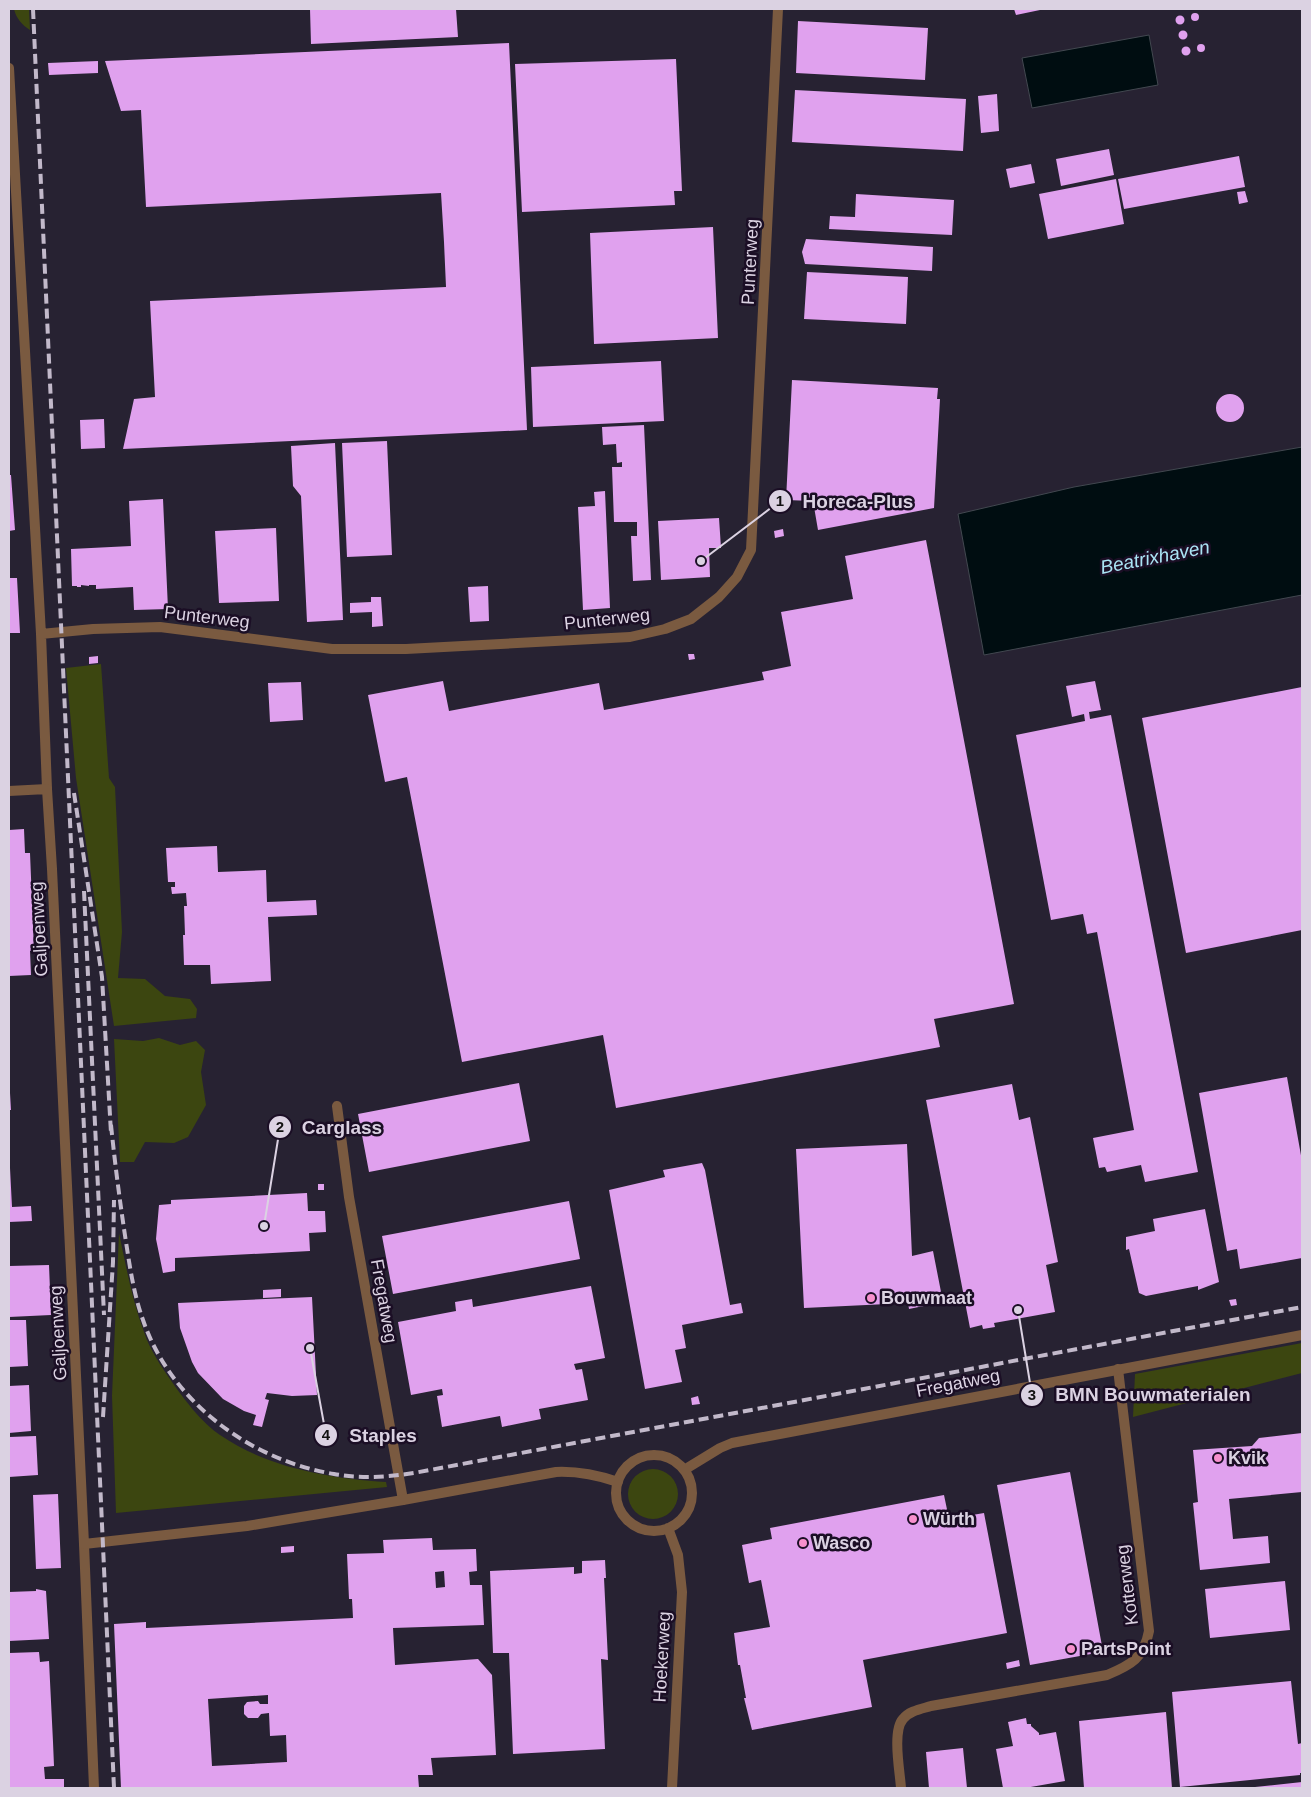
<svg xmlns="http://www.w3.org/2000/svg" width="1311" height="1797" font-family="Arial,sans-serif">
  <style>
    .commercial { fill: #272232 }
    .green { fill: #3c4610 }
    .water { fill: #000d11; stroke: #424850 }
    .building { fill: #e0a1ee; fill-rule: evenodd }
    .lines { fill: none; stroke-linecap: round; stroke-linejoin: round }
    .minor { stroke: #7a5a40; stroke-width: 10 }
    .tertiary { stroke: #7a5a40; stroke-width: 10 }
    .rail { stroke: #c2b9ca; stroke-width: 4; stroke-dasharray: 10 5; stroke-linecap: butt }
    .poi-dot { fill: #f790cd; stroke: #1b0e25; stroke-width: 2 }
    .labels { text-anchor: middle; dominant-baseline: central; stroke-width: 5; stroke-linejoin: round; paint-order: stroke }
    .street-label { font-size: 18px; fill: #dbd2e2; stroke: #1b0e25 }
    .poi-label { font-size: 18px; font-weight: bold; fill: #dbd2e2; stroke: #1b0e25; text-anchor: start }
    .water-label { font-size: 19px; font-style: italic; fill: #abe4f5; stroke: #1b0e25 }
    .leader { fill: none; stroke: #dbd2e2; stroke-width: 2 }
    .callout-dot { fill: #dbd2e2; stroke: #1b0e25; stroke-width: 2 }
    .mark-label { font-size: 15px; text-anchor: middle; font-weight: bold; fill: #111 }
    .callout-label { font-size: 19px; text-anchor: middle; font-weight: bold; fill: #dbd2e2; stroke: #1b0e25; stroke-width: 5; stroke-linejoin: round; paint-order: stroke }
  </style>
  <rect width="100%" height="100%" fill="#25172f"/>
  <path class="commercial" d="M9,9H1302V1788H9Z"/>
  <path class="green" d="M14,9H29L30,30C22,25 16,18 14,9Z
    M101,664L109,778L115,787L122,932L118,978L145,979L165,996L190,999L197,1009L196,1018L114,1026L76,778L66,668Z
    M159,1038L180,1045L196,1041L205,1050L201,1072L206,1105L188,1137L174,1143L145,1142L134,1162H120L114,1039L143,1041Z
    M119,1233C126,1266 132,1300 144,1332C150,1350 161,1366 172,1382C184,1399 202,1423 220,1435C268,1468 329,1478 386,1482L387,1487L116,1513L112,1396Z
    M1302,1343V1373L1133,1417L1135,1374Z
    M628 1494a25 25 0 1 1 50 0a25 25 0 1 1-50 0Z"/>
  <path class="water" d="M1149,35L1158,85L1032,108L1022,58Z
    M1302,447V595L984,655L958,514L1074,487Z"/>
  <path class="building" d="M310,9H456L458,37L311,44Z
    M1014,9H1039L1040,10L1016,15Z
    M1191 17a4 4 0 1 1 8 0a4 4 0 1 1-8 0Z
    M1175.5 20a4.5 4.5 0 1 1 9 0a4.5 4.5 0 1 1-9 0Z
    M798,21L928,28L925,80L796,73Z
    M1178.5 35a4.5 4.5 0 1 1 9 0a4.5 4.5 0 1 1-9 0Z
    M509,43L527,430L123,449L134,399L155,397L150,301L446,287L444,242L441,193L146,207L141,110L121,111L105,61Z
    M1197 48a4 4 0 1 1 8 0a4 4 0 1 1-8 0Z
    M1181.5 51a4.5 4.5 0 1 1 9 0a4.5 4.5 0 1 1-9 0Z
    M676,59L682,191H674L675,205L522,212L515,64Z
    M98,61V73L49,75L48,63Z
    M795,90L966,99L963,151L792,142Z
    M997,94L999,131L981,133L978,96Z
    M1109,149L1114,175L1061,186L1056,159Z
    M1239,156L1245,187L1124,209L1118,179Z
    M1031,164L1035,183L1010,188L1006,169Z
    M1116,179L1124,224L1048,239L1039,194Z
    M1245,191L1248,202L1239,204L1237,192Z
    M856,194L954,200L952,235L829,229L830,216L855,217Z
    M713,227L718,338L594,344L590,233Z
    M806,239L933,247L932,271L805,264L802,252Z
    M807,272L908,277L906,324L804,319Z
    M661,361L664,421L533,427L531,367Z
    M792,380L938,388L937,399H940L934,508L818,530L813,501L786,500Z
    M1216 408a14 14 0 1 1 28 0a14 14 0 1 1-28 0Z
    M104,419L105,448L81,449L80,420Z
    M644,425L651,580L633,581L631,536H637V522H614L612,467H622V462L617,463L616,444L603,445L602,427Z
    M387,441L392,555L347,557L342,443Z
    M335,443L343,620L307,622L301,496L293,486L291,446Z
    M9,475H11L15,530L9,531Z
    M605,491L610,608L583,610L578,507L595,506L594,492Z
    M163,499L168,609L134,610L133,587L96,589V585H89V586L81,585V587H77V586H72L71,549L131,546L129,501Z
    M719,518L721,548H709L710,577L661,580L658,521Z
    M276,528L279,601L219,603L215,531Z
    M783,529L784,536L775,538L774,531Z
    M926,540L1014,1004L934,1019L940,1047L616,1108L603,1035L462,1062L407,777L385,782L368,695L443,681L449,711L599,683L604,710L764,680L762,672L791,666L781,612L853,599L845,556Z
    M9,578H17L20,633H9Z
    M488,586L489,621L470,622L468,587Z
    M371,597H381L383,626L372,627V612L350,613V603L371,602Z
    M688,654H694L695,659L689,660Z
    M98,656V663L89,664V657Z
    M1095,681L1101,710L1089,712L1090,719L1111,715L1198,1172L1145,1182L1141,1165L1107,1172L1105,1167L1099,1168L1093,1138L1134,1130L1097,932L1087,934L1083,914L1051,920L1016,735L1085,721L1084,714L1072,717L1066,686Z
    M301,682L303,720L270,722L268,683Z
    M1302,687V930L1186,953L1142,718Z
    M24,829L25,853H30L34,951H30L31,975L9,976V830Z
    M217,846L218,872L266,870L267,902L316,900L317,915L268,917L271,981L211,984L210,965H184L183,935H185L184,906H187L186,893L172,894L171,887H175V882H168L166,848Z
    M1287,1077L1302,1161V1258L1240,1269L1237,1249L1227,1251L1199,1093Z
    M519,1083L530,1141L369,1172L358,1114Z
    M1012,1084L1019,1120L1030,1117L1058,1262L1046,1265L1055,1312L994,1323L995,1327L983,1329L982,1325L970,1328L926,1100Z
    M9,1093H10L11,1110H9Z
    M907,1144L912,1256L933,1251L943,1302L909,1309L908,1303L804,1308L796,1149Z
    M702,1163L705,1170L730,1305L741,1303L743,1313L682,1325L686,1348L675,1350L682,1382L645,1389L609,1190L665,1177L663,1170Z
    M9,1168H10L12,1207L31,1206L32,1221L9,1222Z
    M318,1184H324V1190H318Z
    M307,1193L308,1211H325L326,1232L309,1233L310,1251L175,1258V1271L163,1273L156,1239L159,1205L171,1204V1200Z
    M569,1201L580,1259L393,1294L382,1236Z
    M1205,1209L1219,1282L1198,1290V1286L1146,1296L1139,1293L1129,1249L1126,1250V1237L1155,1231L1153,1219Z
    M49,1265L51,1315L9,1317V1266Z
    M591,1286L605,1358L574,1364L576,1370L582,1369L588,1400L539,1409L541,1419L502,1427L500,1416L442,1427L437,1396L443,1395L442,1389L411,1395L398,1322L456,1311L455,1302L472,1299L473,1307Z
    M281,1289V1297L263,1298V1290Z
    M312,1297L317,1395L292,1396L267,1393L265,1399L269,1400L262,1427L253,1425L256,1415L244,1411L223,1399L198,1373L192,1362L180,1328L178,1303Z
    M1236,1299L1237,1305L1231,1306L1229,1300Z
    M9,1320H26L28,1366L9,1367Z
    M29,1385L31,1431L9,1433V1386Z
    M698,1396L700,1404L692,1405L691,1398Z
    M1302,1433V1492L1229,1499L1233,1539L1268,1536L1270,1563L1200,1570L1193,1503L1198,1502L1193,1450L1252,1446L1259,1438Z
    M36,1436L38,1475L9,1477V1437Z
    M1070,1472L1102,1646L1089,1648L1091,1654L1030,1665L997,1485Z
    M58,1494L61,1568L36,1569L33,1495Z
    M944,1495L949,1519L984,1513L1007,1633L863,1660L872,1707L752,1730L744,1698H746L740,1665H738L734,1633L770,1627L761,1580L749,1583L742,1545L772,1539L770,1528Z
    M432,1538L433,1550L476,1549L477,1571L469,1572L470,1585H482L484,1625L393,1628L395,1665L478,1659L492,1675L496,1755L431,1758L433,1775H418L419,1788H121L114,1624L146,1622V1628L353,1618L352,1599H349L347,1554L384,1553L383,1540ZM444,1571L445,1587L436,1588L435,1572ZM268,1695V1704H260L258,1701L247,1702L244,1706V1714L248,1718H258L261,1714L269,1713L270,1736L286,1735L287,1762L212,1766L208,1699Z
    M294,1546V1552L281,1553V1547Z
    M605,1560L606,1578H604L608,1660L601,1659L605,1749L513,1754L509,1653H493L490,1571L574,1567V1574L582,1573V1561Z
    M1285,1581L1290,1630L1210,1638L1205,1589Z
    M36,1589L46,1591L49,1639L9,1641V1592L36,1591Z
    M39,1652L40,1662L49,1661L53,1742L54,1766L44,1767L45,1779H64V1788H9V1653Z
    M1019,1660L1020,1666L1007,1669L1006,1663Z
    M1291,1681L1298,1744L1302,1743V1773H1300V1775L1180,1787L1172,1692Z
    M1166,1712L1172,1788H1084L1079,1721Z
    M1026,1718L1027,1724H1031V1726L1039,1733V1735L1056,1732L1065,1781L1025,1788H1003L996,1749L1013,1746L1008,1722Z
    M963,1748L967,1788H929L926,1752Z
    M1302,1782V1788H1255V1787Z"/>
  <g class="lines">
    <path class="minor" d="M9,68L41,634L47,789
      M41,634L93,629L160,627L332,649H406L630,637L665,629L691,619L719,597L737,577L751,550L778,9
      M337,1106L349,1197L403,1500
      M84,1544L94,1788
      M901,1788C900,1772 892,1731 903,1719C909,1711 921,1709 931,1706L1107,1675C1131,1665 1144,1658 1149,1631L1118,1369"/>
    <path class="tertiary" d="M9,791L47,789L52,869L84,1544L247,1526L403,1500L556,1472C578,1471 597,1475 618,1482
      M616 1493a38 38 0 1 1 76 0a38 38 0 1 1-76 0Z
      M684,1470L720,1448L732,1443L1302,1335
      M668,1528L678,1555L682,1592L672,1788"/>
    <path class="rail" d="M33,9L114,1788
      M74,793L102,977L111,1133
      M84,891L104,1315
      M111,1125C115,1164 120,1203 126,1242C130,1268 134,1295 143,1320C171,1402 250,1460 334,1474C361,1479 387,1477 414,1473L1302,1307
      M103,1417L113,1262L114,1200"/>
  </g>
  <g class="poi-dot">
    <circle cx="871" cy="1298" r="5"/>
    <circle cx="1218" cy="1458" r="5"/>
    <circle cx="913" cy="1519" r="5"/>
    <circle cx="803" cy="1543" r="5"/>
    <circle cx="1071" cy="1649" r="5"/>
  </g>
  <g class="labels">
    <g class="street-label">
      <text transform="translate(750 262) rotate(-87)">Punterweg</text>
      <text transform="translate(207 617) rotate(7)">Punterweg</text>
      <text transform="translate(607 619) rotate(-6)">Punterweg</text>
      <text transform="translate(39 929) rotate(-93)">Galjoenweg</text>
      <text transform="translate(384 1301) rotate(80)">Fregatweg</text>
      <text transform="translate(58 1333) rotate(-93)">Galjoenweg</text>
      <text transform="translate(958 1383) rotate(-11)">Fregatweg</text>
      <text transform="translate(1127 1585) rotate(-97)">Kotterweg</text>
      <text transform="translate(662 1657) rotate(-87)">Hoekerweg</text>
    </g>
    <g class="poi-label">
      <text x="881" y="1298">Bouwmaat</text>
      <text x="1228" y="1458">Kvik</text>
      <text x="923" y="1519">Würth</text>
      <text x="813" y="1543">Wasco</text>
      <text x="1081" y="1649">PartsPoint</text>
    </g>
    <g class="water-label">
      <text transform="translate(1155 557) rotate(-11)">Beatrixhaven</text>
    </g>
  </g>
  <path class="leader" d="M701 561L780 501M264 1226L280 1127M1018 1310L1032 1395M310 1348L326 1435"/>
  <g class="callout-dot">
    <circle cx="701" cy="561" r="5"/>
    <circle cx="264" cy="1226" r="5"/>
    <circle cx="1018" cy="1310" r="5"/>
    <circle cx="310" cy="1348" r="5"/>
    <circle cx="780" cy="501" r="12"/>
    <circle cx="280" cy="1127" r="12"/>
    <circle cx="1032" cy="1395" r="12"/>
    <circle cx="326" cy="1435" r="12"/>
  </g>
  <g class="mark-label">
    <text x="780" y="506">1</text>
    <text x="280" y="1132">2</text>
    <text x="1032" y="1400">3</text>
    <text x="326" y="1440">4</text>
  </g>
  <g class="callout-label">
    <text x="858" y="508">Horeca-Plus</text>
    <text x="342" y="1134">Carglass</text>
    <text x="1153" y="1401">BMN Bouwmaterialen</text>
    <text x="383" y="1442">Staples</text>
  </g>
  <rect width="1311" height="1797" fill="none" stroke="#dbd2e2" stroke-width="20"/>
</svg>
